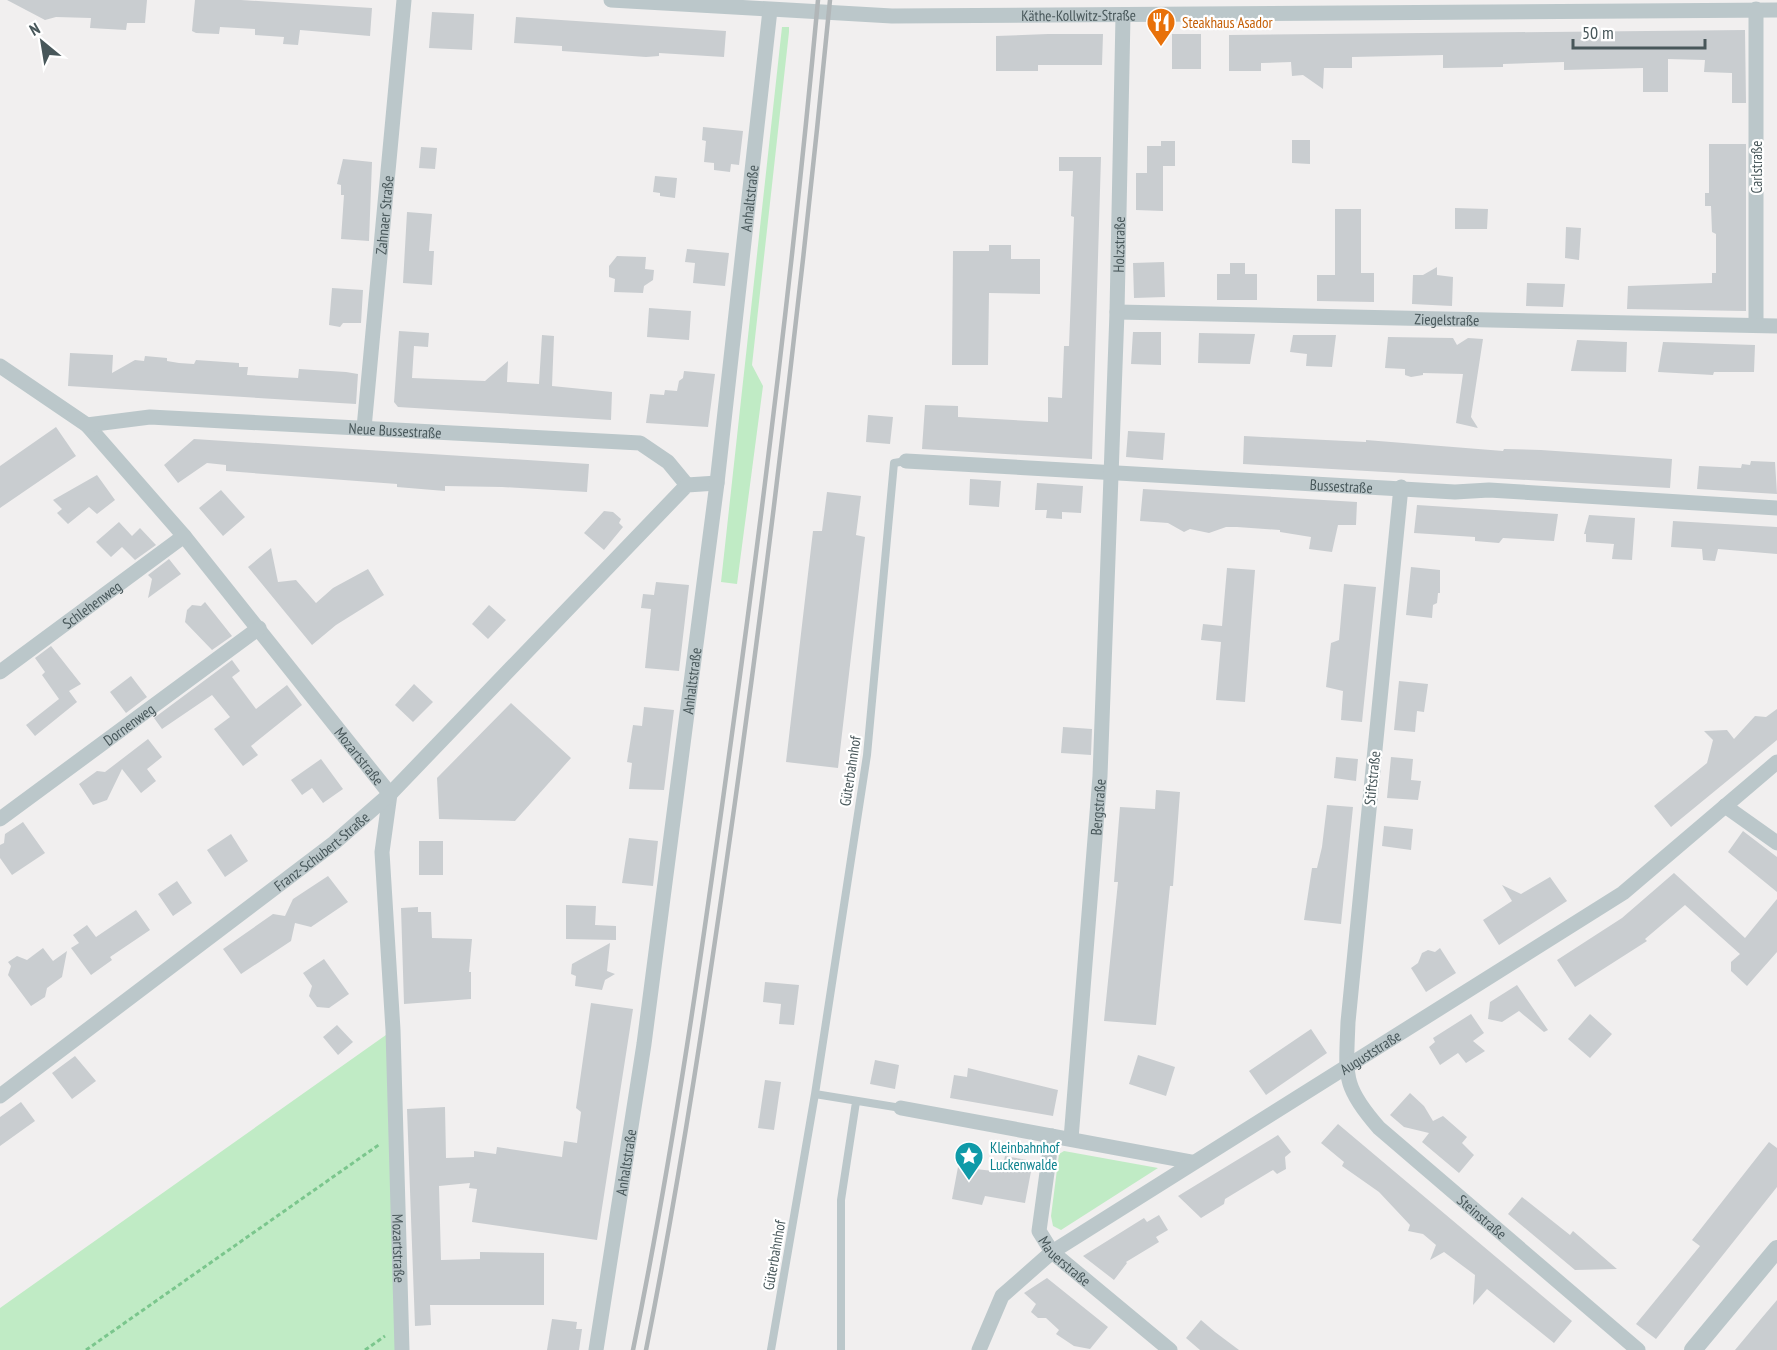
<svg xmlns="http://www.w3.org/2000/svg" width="1777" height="1350" font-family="'PT Sans Narrow',sans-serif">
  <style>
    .green { fill: #c0ebc5 }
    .building { fill: #c9cdd0 }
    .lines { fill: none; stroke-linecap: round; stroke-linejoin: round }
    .path { stroke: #7bc68d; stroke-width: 3; stroke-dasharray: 4.5 3; stroke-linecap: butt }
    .service { stroke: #bbc7ca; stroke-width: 8 }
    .minor { stroke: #bbc7ca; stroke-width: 15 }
    .tertiary { stroke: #bbc7ca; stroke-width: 18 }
    .rail { stroke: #b1b6b8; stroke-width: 4.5 }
    .labels { text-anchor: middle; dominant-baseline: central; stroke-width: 4.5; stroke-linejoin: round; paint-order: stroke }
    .street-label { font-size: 15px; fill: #48575a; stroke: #fff }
    .food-label { font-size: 15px; fill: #c56008; stroke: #fff; text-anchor: start }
    .culture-label { font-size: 15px; fill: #0d838f; stroke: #fff; text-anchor: start }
  </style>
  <rect width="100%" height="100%" fill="#f1efef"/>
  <path class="green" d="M782,27H789V32L752,365L763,386L737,584L721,582Z
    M393,1030L402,1350H0V1308Z
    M1064,1151L1158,1168L1061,1230L1053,1226L1051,1216L1059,1154Z"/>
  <path class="building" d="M7,0H147L145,23H127L126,30L90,28L91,18L56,17L45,20Z
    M195,0H241L372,8L370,36L300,30L298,45L283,44L284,37L255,35V29L220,27L219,34L196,33L192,31Z
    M432,12L474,14L472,50L429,48Z
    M516,17L726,31L724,57L659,53V56L646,57L562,51V46L514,43Z
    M1745,30L1746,103H1732V73L1704,72L1705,60L1668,59V92H1643V68L1564,70V62L1503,64V67L1443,68V55L1352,57V68H1324L1323,89L1303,75L1292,76L1291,62L1261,63V71H1229V35Z
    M1048,34H1103L1102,65H1038V71H996V36Z
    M1172,34H1201V69H1172Z
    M703,127L743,131L739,165L731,164L730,172L714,170V163L704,162L706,141L702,140Z
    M1292,140H1310V164L1292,163Z
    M1161,141H1175V166H1163V211L1136,210V173H1147V146H1161Z
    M1709,144H1746V311L1627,309L1628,286L1712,283V273H1716V234L1712,232L1711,206H1705V193H1709Z
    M421,147L437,148L435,169L419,168Z
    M1059,157H1101L1092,459L922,449L925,405L958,406V417L1048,422V397L1062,398L1064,346H1069L1074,217L1071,216L1073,171H1059Z
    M343,159L372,162L369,241L341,239L344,195H341V185L337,184Z
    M655,176L677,178L675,198L660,196V193L653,192Z
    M1455,208L1488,209L1487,229H1455Z
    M1335,209H1361V273H1374V302L1317,301V275H1335Z
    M407,212L432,214L429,251H434L432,285L403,283Z
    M1566,227L1581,228L1579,260L1565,258Z
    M989,245H1011V259H1040V294L989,293L988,365H952L953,251H989Z
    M687,249L729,253L725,286L693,283L695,263L685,262Z
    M617,256L646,257L645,269L654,270L653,280L644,286L643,293L614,292L615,279L609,277V266Z
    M1164,262L1165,297L1134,298L1133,263Z
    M1230,263H1245V274H1257V300H1217V274H1230Z
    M1437,267V275L1453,277L1452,306L1412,304L1413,275H1423Z
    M1527,283L1565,284L1563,307L1526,306Z
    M332,288L363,290L361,323H343L340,327L329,325Z
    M649,308L691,311L689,340L647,337Z
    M399,331L429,333L428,347L414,346L412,378L485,381L508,361L507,382L539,384L542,335L554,336L552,386L612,392L611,420L398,407L394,402Z
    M1133,332H1161V365L1131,364Z
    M1199,333L1255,334L1250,364L1198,363Z
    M1293,335H1336L1332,367L1306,366L1307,354L1290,352Z
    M1388,337L1453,338L1457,345L1468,338L1483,339L1471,417L1478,428L1456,423L1463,374L1423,373V375L1411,377L1405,375V369L1385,368Z
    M1577,340L1627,342L1626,372L1571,371Z
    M1663,342L1755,345L1754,372H1714L1713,375L1658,372Z
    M70,353L113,355L112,373L135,360L144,361L145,356L167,358V361L179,363L194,364L196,360L239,363V367H248L247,375L298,378L299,369L346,372L358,374L356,404L68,386Z
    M684,371L715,374L708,427L646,423L650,394L664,395L665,390L677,391L679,381L683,378Z
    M868,415L893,417L890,444L866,442Z
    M56,427L76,456L0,508V466Z
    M1128,431L1165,433L1163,460L1126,457Z
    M1244,436L1366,442V440L1503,451L1504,449L1541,450L1672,459L1670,488L1243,464Z
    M194,439L589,464L587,492L502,487L445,486V491L397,487V484L226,471V465L207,463L178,483L164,465Z
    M1751,461L1775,462L1777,494L1697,489L1699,466L1741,468L1742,464L1750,465Z
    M97,475L115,500L97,514L89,507L68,524L57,513L62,509L53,500Z
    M970,479L1001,481L999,507L969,505Z
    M1037,483L1083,486L1081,513L1062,512V519L1046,518L1047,510H1035Z
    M1143,489L1357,502L1356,525H1338L1332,552L1309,549L1311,537L1280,532V530L1237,527H1226L1209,533L1190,529L1184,532L1168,523L1140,521Z
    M221,490L245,517L223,536L199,508Z
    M827,492L861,496L856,535L865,537L838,768L786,762L813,531H822Z
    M1417,505L1558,514L1554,541L1503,538L1499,543L1475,541V537L1414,533Z
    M604,511L613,512L621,519L619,523L623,527L604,550L584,533Z
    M1589,515L1635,518L1632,560L1612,559L1614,544L1586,542V534H1584Z
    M1673,521L1777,527V554L1718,549L1715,561L1703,560L1702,549L1671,547Z
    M119,522L132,536L140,528L156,545L135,560L122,547L111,557L96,542Z
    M271,548L278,582L296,580L316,603L333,588L368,569L384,595L336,625L312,645L248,567Z
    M169,559L181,574L148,598L152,579L148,575Z
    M1411,567L1440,570V593H1438L1437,603L1433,605L1432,618L1406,615Z
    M1227,568L1255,570L1245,702L1216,700L1221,642L1201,640L1203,624L1222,626Z
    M656,582L689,585L679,671L645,668L651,609L641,608L643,594L654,595Z
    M1344,584L1376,587L1362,722L1341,720L1343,691L1326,687L1331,643L1339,640Z
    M205,602L232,636L212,650L185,622L187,610L192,605L201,606Z
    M489,605L506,620L488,639L472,624Z
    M51,646L81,684L69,691L77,702L35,736L26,725L59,699L42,675L45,672L35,658Z
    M232,660L240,671L232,677L256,709L287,685L302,705L251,746L258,755L243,766L214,729L230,717L212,695L162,729L154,718Z
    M131,676L147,697L126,713L110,692Z
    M1399,681L1428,684L1424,712L1417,711L1415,732L1394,730Z
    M414,684L433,702L413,722L395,705Z
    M511,703L571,758L515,821L439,819L437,778Z
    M644,707L674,710L664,790L629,789L632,763L627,762L633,725L642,726Z
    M1777,709V740L1671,827L1654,806L1707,763L1713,740L1704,731L1727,730L1734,739L1755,716L1766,717Z
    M1063,727L1092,729L1091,755L1061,753Z
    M148,739L162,757L147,769L156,781L141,793L122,769L107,800L93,805L79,784L97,771L105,772Z
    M1336,757L1358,759L1356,781L1334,778Z
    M1391,757L1413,759L1411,780L1421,781L1418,800L1387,798Z
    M321,759L343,789L323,803L312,788L302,795L291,780Z
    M1156,790L1180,792L1173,886H1170L1156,1025L1104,1021L1118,882H1114L1120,807L1155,809Z
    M1327,805L1353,807L1341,924L1304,920L1312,868H1317L1322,847Z
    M23,822L45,853L12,875L0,858V845L4,843L5,834Z
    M1384,826L1413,829L1411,850L1382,846Z
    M1743,831L1777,857V892L1728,852Z
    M231,834L248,861L225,877L207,850Z
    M629,838L658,841L653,886L622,883Z
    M419,841H443V875H419Z
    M1674,873L1745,938L1777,899V952L1747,986L1731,971V962L1740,954L1685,905L1645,939L1647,941L1575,987L1557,960L1622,918Z
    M328,876L348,902L311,927L295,923L291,941L241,974L223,949L273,914L285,916L293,899Z
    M1550,877L1567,901L1499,945L1483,920L1512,901L1502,885L1521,894Z
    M177,881L192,903L173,916L158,894Z
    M566,905L596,906L595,925L616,926V940L566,939Z
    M418,907V912H431L432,938L472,939L469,972H471V999L404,1004L401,908Z
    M136,910L150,930L110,957L112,960L91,975L71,948L79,943L73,935L87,925L96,937Z
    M610,943L607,971L615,974L605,980L602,990L575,986L576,976L571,974L572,964Z
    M43,948L53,961L67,951L62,977L47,988L45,997L31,1006L8,975L11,966L8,962L17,956L27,960Z
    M1440,948L1456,973L1426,992L1411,968L1418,963L1422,953L1428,950L1435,952Z
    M324,959L349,994L329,1008L317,1007L309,996L312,986L303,973Z
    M765,982L799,985L794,1025L779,1024L781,1004L763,1002Z
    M1517,985L1548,1030L1544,1032L1519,1011L1502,1022L1488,1019L1490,1002Z
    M591,1003L633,1009L597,1240L472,1222L477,1189L469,1188L470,1183L439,1186L441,1260L480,1259V1252L544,1253V1305H430L431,1325L415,1326L407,1109L445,1107L446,1158L474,1157V1151L496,1154L497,1147L562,1157L564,1141L577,1143L581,1112L576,1108Z
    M1471,1014L1484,1033L1473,1041L1485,1051L1466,1063L1458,1053L1440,1065L1429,1047L1435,1042L1433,1038Z
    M1590,1014L1612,1034L1590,1058L1568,1039Z
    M337,1025L353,1042L338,1055L323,1037Z
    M1311,1029L1327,1053L1266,1095L1249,1071Z
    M1138,1055L1175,1067L1166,1096L1129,1084Z
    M75,1056L96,1081L72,1099L52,1073Z
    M875,1060L899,1065L895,1089L870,1084Z
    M968,1068L1058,1090L1053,1116L950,1098L954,1075L967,1077Z
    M765,1080L781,1082L774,1130L758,1128Z
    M1410,1093L1424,1106L1433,1121L1443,1116L1467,1137L1462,1143L1474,1155L1459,1173L1422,1142L1429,1133L1404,1127L1390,1115Z
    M21,1102L35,1121L0,1146V1117Z
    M1338,1124L1572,1321L1554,1343L1487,1289L1473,1305L1475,1275L1444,1252L1430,1260L1436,1245L1423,1234L1408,1231L1410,1225L1379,1192L1342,1166L1344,1162L1321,1143Z
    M1278,1135L1291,1152L1285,1157L1286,1169L1277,1174L1273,1170L1225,1199L1224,1204L1201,1218L1178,1196Z
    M1769,1142L1777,1148V1187L1656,1339L1636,1324L1700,1246L1692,1240Z
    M1005,1156L1033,1161L1025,1203L985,1196L982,1205L952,1199L958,1167L1002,1172Z
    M1522,1197L1570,1235L1573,1231L1617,1269L1575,1270L1508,1214Z
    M1159,1215L1168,1230L1156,1237L1159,1242L1126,1262L1127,1263L1114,1280L1083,1256L1144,1218L1147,1222Z
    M1047,1278L1108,1327L1090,1349L1074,1346L1056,1334L1059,1330L1046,1318H1038L1031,1312L1036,1304L1024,1293Z
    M1777,1300V1350H1735L1760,1320Z
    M552,1319L577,1322L576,1329H582L579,1350H547Z
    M1201,1320L1215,1332L1239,1350H1200L1186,1338Z"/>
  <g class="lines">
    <path class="path" d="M86,1350L380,1144
      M365,1350L385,1336"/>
    <path class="service" d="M901,1108L815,1094L867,755L894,463L906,461
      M771,1350L815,1094
      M841,1350V1200L856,1102"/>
    <g class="minor">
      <path id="s1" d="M611,0L892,16L1777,10"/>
      <path d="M1756,9V325"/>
      <path id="s2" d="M1117,312L1777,326"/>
      <path id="s3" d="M0,366L87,425L184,536L390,794L382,852L393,1030L402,1350"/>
      <path id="s4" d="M87,425L150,417L640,443L668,462L687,485"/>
      <path id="s5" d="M364,428L404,0"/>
      <path id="s6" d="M906,461L1455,492L1489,490L1777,508"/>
      <path id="s7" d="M1401,487L1348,1022C1346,1076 1342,1086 1379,1128L1638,1350"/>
      <path id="s8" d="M0,672L184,536"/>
      <path d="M1725,806L1777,843"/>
      <path id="s9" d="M0,819L259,628"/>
      <path id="s10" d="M0,1096L334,843L390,794L687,485L717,483"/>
      <path d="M901,1108L1192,1162"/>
      <path id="s11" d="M1052,1136L1039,1231L1052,1252L1170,1350"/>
      <path id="s12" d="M1071,1139L1100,776L1117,312L1123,16"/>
      <path id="s13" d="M596,1350L644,1044L717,483L770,10"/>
      <path id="s14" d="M979,1350L1002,1296L1052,1252L1623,893L1777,762"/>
    </g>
    <path class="tertiary" d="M1693,1350L1777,1249"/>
    <path class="rail" d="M633,1350C674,1149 703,945 731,741C765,495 795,248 818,0
      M646,1350C682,1169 709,986 735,802C772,536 804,268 830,0"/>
  </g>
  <defs>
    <g id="restaurant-pin" transform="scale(1.5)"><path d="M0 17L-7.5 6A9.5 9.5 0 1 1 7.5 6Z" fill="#e8710a" stroke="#fff"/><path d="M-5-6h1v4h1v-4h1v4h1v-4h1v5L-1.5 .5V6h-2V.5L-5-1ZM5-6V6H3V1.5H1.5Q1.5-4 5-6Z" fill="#fff"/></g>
    <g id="sight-pin" transform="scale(1.5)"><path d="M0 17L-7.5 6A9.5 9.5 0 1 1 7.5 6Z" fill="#0f9aa8" stroke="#fff"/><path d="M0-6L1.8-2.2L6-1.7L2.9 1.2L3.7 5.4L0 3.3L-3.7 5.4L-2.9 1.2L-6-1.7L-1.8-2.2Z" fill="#fff"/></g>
  </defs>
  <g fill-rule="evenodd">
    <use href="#restaurant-pin" x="1161" y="22"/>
    <use href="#sight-pin" x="969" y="1156"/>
  </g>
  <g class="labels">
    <g class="street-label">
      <text stroke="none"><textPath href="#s1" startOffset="468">Käthe-Kollwitz-Straße</textPath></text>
      <text transform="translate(1756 167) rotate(-90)">Carlstraße</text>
      <text stroke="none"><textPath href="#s13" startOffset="1162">Anhaltstraße</textPath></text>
      <text stroke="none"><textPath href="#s5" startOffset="214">Zahnaer Straße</textPath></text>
      <text stroke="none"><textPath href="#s12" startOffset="896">Holzstraße</textPath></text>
      <text stroke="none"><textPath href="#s2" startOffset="330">Ziegelstraße</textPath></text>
      <text stroke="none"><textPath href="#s4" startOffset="309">Neue Bussestraße</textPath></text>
      <text stroke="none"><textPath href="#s6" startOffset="436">Bussestraße</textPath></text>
      <text stroke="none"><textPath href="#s8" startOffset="114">Schlehenweg</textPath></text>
      <text stroke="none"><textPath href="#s13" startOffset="676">Anhaltstraße</textPath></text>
      <text stroke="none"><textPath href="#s9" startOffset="160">Dornenweg</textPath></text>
      <text stroke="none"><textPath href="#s3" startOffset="534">Mozartstraße</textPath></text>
      <text transform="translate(850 771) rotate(-81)">Güterbahnhof</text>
      <text transform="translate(1372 778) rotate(-84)">Stiftstraße</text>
      <text stroke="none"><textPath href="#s12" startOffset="333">Bergstraße</textPath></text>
      <text stroke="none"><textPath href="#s10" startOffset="404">Franz-Schubert-Straße</textPath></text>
      <text stroke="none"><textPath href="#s14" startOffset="501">Auguststraße</textPath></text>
      <text stroke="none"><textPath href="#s13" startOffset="190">Anhaltstraße</textPath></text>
      <text stroke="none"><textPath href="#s7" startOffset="789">Steinstraße</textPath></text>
      <text stroke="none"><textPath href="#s3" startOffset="1038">Mozartstraße</textPath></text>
      <text transform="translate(774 1255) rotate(-80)">Güterbahnhof</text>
      <text stroke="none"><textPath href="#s11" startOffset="136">Mauerstraße</textPath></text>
    </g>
    <g class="food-label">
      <text x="1182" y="22">Steakhaus Asador</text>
    </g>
    <g class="culture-label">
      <text x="990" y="1147">Kleinbahnhof<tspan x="990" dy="17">Luckenwalde</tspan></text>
    </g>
  </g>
  <g transform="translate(42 42) rotate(330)" stroke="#ffffff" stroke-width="4.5" paint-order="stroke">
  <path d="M0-4.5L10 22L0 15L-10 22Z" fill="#48575a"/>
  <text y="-9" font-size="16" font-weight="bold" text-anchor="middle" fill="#48575a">N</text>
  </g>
  <path d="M1573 39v9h132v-9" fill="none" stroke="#48575a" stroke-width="3"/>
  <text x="1582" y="39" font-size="18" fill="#48575a" stroke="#ffffff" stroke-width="4.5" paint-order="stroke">50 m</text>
</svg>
